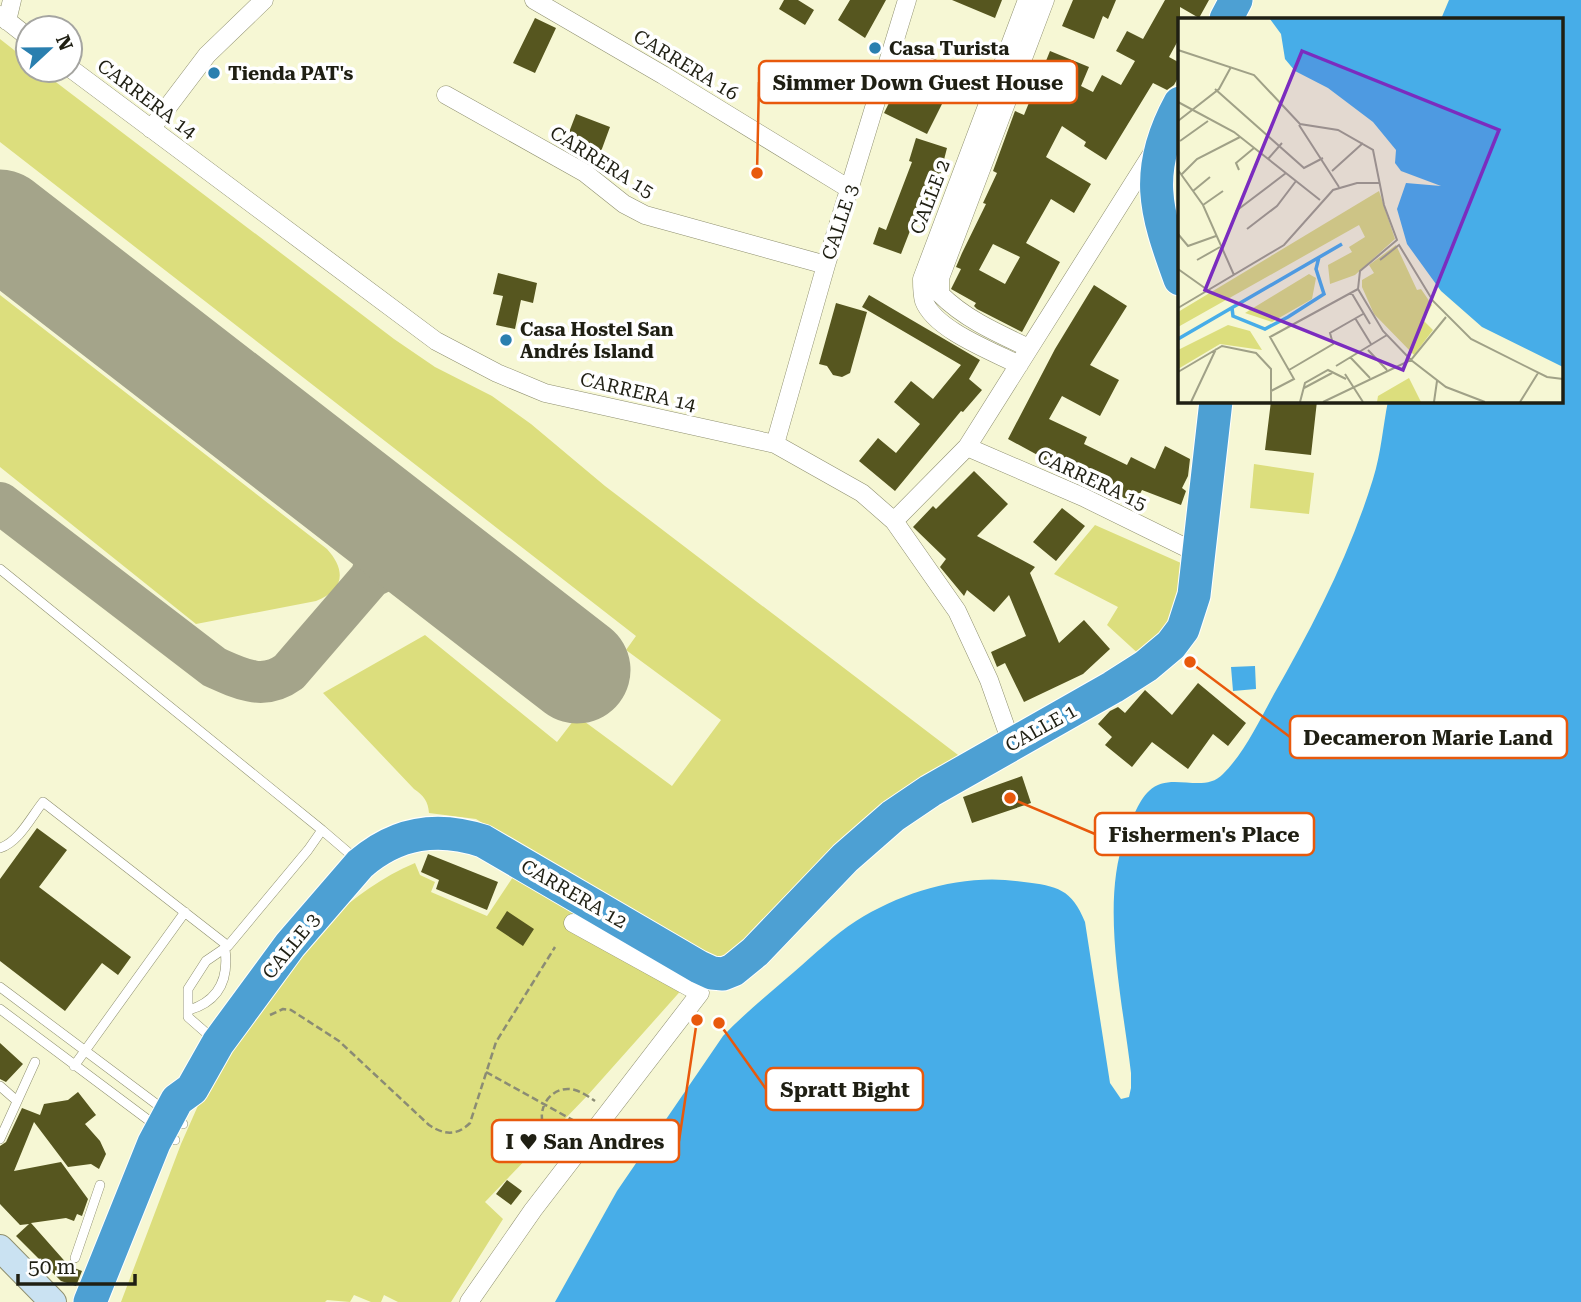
<svg xmlns="http://www.w3.org/2000/svg" width="1581" height="1302" font-family="'Roboto Serif',serif">
  <style>
    .green { fill: #dcde7d }
    .water { fill: #47ade8 }
    .lines { fill: none; stroke-linecap: round; stroke-linejoin: round }
    .taxiway { stroke: #a4a48a; stroke-width: 42 }
    .runway { stroke: #a4a48a; stroke-width: 107 }
    .building { fill: #56561f; fill-rule: evenodd }
    .lane-casing { stroke: #8e8f6f; stroke-width: 10 }
    .street-casing { stroke: #8e8f6f; stroke-width: 19 }
    .secondary-casing { stroke: #8e8f6f; stroke-width: 28 }
    .highway-casing { stroke: #fff; stroke-width: 35 }
    .path { stroke: #8b8c74; stroke-width: 2.5; stroke-dasharray: 7 3.5; stroke-linecap: butt }
    .lane { stroke: #fff; stroke-width: 9 }
    .street { stroke: #fff; stroke-width: 18 }
    .secondary { stroke: #cae2f2; stroke-width: 26 }
    .highway { stroke: #4da0d3; stroke-width: 33 }
    .poi-dot { fill: #2a7faf; stroke: #fff; stroke-width: 2.5 }
    .labels { text-anchor: middle; dominant-baseline: central; stroke-width: 7; stroke-linejoin: round; paint-order: stroke }
    .poi-label { font-size: 19px; font-weight: bold; fill: #1f1f13; stroke: #fff; text-anchor: start }
    .street-label { font-size: 19px; fill: #1f1f13; stroke: #fff }
    .inset-river { fill: none; stroke: #47ade8; stroke-width: 3.5 }
    .inset-road { fill: none; stroke: #a0a187; stroke-width: 2 }
    .view { fill: #7b2cbf; fill-opacity: 0.15; stroke: #7b2cbf; stroke-width: 3.5 }
    .inset-edge { fill: none; stroke: #1f1f13; stroke-width: 3.5 }
    .leader { fill: none; stroke: #e8590c; stroke-width: 2.5 }
    .callout-dot { fill: #e8590c; stroke: #fff; stroke-width: 2.5 }
    .callout { fill: #fff; stroke: #e8590c; stroke-width: 2.5 }
    .callout-label { font-size: 21px; text-anchor: middle; font-weight: bold; fill: #1f1f13 }
  </style>
  <rect width="100%" height="100%" fill="#f6f7d4"/>
  <path class="green" d="M0,39L28,61V70H40L394,339L435,367L492,396L531,424L605,486L962,758L747,941L724,957H709L599,895L476,819L429,813C428,801 424,796 414,789L323,693L425,635L557,742L577,716L672,786L721,720L626,650L636,636L0,142Z
    M0,295L327,549C346,570 345,590 316,601L196,624L0,467Z
    M1254,464L1314,473L1309,514L1250,508Z
    M1095,525L1190,567L1183,601L1142,657L1107,625L1118,607L1054,574Z
    M415,863L420,875L435,882L431,892L487,916L517,871L693,977L587,1096L485,1202L503,1219L451,1302H398L384,1295L381,1302H371L354,1295L350,1302L327,1300L325,1302H121L181,1144L212,1074L328,921C355,897 382,877 415,863Z"/>
  <path class="water" d="M1449,0H1581V1302H555L617,1191L723,1036C745,1013 770,993 794,972C814,955 834,935 856,921C906,890 965,873 1024,882C1057,886 1072,889 1085,922L1110,1083L1121,1099L1129,1097L1131,1088V1073C1123,1003 1100,904 1125,837C1130,824 1138,801 1149,791C1170,770 1203,795 1223,774C1245,752 1259,721 1274,694C1313,626 1350,554 1373,479C1381,454 1383,426 1388,401H1562V19H1441Z
    M1255,666L1256,689L1233,691L1231,667Z"/>
  <g class="lines">
    <path class="taxiway" d="M0,503L214,667C241,679 263,691 289,672L371,577C397,563 419,560 447,568
      M368,507C377,531 380,553 371,577"/>
    <path class="runway" d="M0,223L577,670"/>
  </g>
  <path class="building" d="M784,0H798L814,10L805,25L779,9Z
    M850,0H886L865,38L838,20Z
    M952,0H1002L995,18Z
    M1073,0H1116L1108,19L1103,16L1094,39L1062,26Z
    M1165,0H1209L1199,18L1180,7V37L1169,57L1180,63V74L1174,85L1167,90L1153,83L1106,160L1084,146L1086,142L1062,126L1046,157L1091,184L1074,213L1051,199L1026,243L1060,262L1022,332L977,309L974,306L976,303L951,289L961,269L956,267L962,253L986,204L983,203L997,173L993,171L1015,111L1024,115L1050,51L1089,67L1081,86L1093,92L1102,75L1121,85L1135,61L1116,51L1127,31L1143,39ZM993,244L1020,257L1005,284L979,270Z
    M535,18L556,28L535,73L513,63Z
    M903,75L946,96L927,134L884,113Z
    M576,114L610,127L596,165L563,148Z
    M916,138L947,148L937,187L923,221L915,218L901,254L873,244L879,227L886,230L912,162L909,161Z
    M498,273L537,283L533,303L521,300L515,329L496,325L503,296L493,294Z
    M1094,285L1127,306L1090,365L1119,380L1100,416L1062,396L1049,419L1087,437L1084,444L1127,465L1131,457L1155,469L1165,446L1190,459L1188,476L1182,488L1186,491L1181,505L1142,490L1135,503L1042,459L1043,458L1008,439L1055,349Z
    M869,295L980,360L969,379L982,390L963,412L961,411L895,491L859,461L878,438L896,453L920,424L894,402L911,381L933,399L961,365L862,307Z
    M836,303L867,312L850,373L842,377L833,375L827,366L819,364Z
    M1271,401H1317L1311,455L1265,450Z
    M974,471L1008,504L977,536L1035,567L1030,573L1059,643L1084,620L1110,649L1083,674L1024,702L1005,663L997,667L991,652L1026,636L1009,595L994,612L967,590L964,596L940,567L946,559L913,527L933,506L936,509Z
    M1062,508L1085,526L1056,561L1033,542Z
    M1198,683L1246,723L1228,746L1213,734L1188,769L1152,742L1132,767L1105,745L1112,737L1098,724L1110,711L1118,707L1125,713L1145,690L1172,715Z
    M1022,776L1031,803L972,823L963,797Z
    M37,828L67,850L39,887L131,957L118,975L102,963L65,1011L0,961V879Z
    M428,854L498,882L487,910L436,889L439,880L421,872Z
    M507,911L534,929L523,946L496,928Z
    M0,1043L23,1064L6,1082L0,1079Z
    M78,1092L96,1115L85,1124L100,1141L106,1154L99,1169L91,1164L68,1167L34,1122L14,1171L61,1162L88,1199L82,1216L77,1214L74,1221L66,1218L31,1223L69,1266L82,1271L76,1286L61,1281L16,1236L29,1224L20,1225L0,1204V1146L6,1142L22,1108L40,1115L44,1104L68,1100Z
    M507,1180L522,1191L511,1205L496,1194Z"/>
  <g class="lines">
    <g class="lane-casing">
      <path id="lane" d="M0,569L322,830L357,860
        M0,848C19,842 31,817 43,802L228,946
        M0,987L183,1124
        M0,1009L175,1140
        M189,1010C219,1001 229,979 225,949
        M212,1038L188,1017V989L206,961L228,946L308,850L322,830
        M74,1066L185,912
        M0,1086L17,1101
        M0,1139L35,1062
        M75,1258L100,1185"/>
    </g>
    <g class="street-casing">
      <path id="street" d="M534,0L663,75L851,190
        M0,15L28,37
        M7,21L12,0
        M891,54L1003,93
        M70,68L436,341L497,373L545,393L775,444L862,493L894,521L957,611L989,680L1012,745
        M446,95L585,173L624,204L645,215L826,265
        M151,129L207,55L264,0
        M1029,348C997,333 965,319 940,294V278L1045,0
        M1019,365C992,351 935,330 924,301C922,294 922,285 922,279L1027,0
        M775,444L826,265L907,0
        M967,447L1083,497L1199,554
        M894,521L967,447L1153,152
        M469,1302L533,1210L700,993L573,923"/>
    </g>
    <g class="secondary-casing">
      <path id="secondary" d="M0,1248L53,1302"/>
    </g>
    <g class="highway-casing">
      <path id="highway" d="M1226,19L1236,0
        M1180,103C1143,171 1155,211 1180,279
        M90,1302L154,1143L177,1100L192,1089L218,1043L290,945L360,864C397,832 438,826 483,841L699,967L712,973L723,974L733,970L755,952L845,858L893,816L930,791L1113,687L1146,666L1171,645L1183,629L1194,595L1216,401"/>
    </g>
    <path class="path" d="M270,1015L283,1009L291,1010L339,1041L429,1125C444,1135 457,1136 470,1123L496,1042L555,947
      M486,1072L578,1123
      M559,1148C553,1140 546,1133 543,1124C537,1104 555,1084 575,1090C582,1092 589,1097 595,1101"/>
    <use href="#lane" class="lane"/>
    <use href="#street" class="street"/>
    <use href="#secondary" class="secondary"/>
    <use href="#highway" class="highway"/>
  </g>
  <g class="poi-dot">
    <circle cx="875" cy="48" r="7"/>
    <circle cx="214" cy="73" r="7"/>
    <circle cx="506" cy="340" r="7"/>
  </g>
  <g class="labels">
    <g class="poi-label">
      <text x="889" y="48">Casa Turista</text>
      <text x="228" y="73">Tienda PAT's</text>
      <text x="520" y="329">Casa Hostel San<tspan x="520" dy="22">Andrés Island</tspan></text>
    </g>
    <g class="street-label">
      <text transform="translate(686 65) rotate(31)">CARRERA 16</text>
      <text transform="translate(147 99) rotate(37)">CARRERA 14</text>
      <text transform="translate(602 162) rotate(32)">CARRERA 15</text>
      <text transform="translate(930 197) rotate(-69)">CALLE 2</text>
      <text transform="translate(840 222) rotate(-72)">CALLE 3</text>
      <text transform="translate(638 392) rotate(13)">CARRERA 14</text>
      <text transform="translate(1092 480) rotate(25)">CARRERA 15</text>
      <text transform="translate(1041 728) rotate(-29)">CALLE 1</text>
      <text transform="translate(574 894) rotate(30)">CARRERA 12</text>
      <text transform="translate(291 946) rotate(-51)">CALLE 3</text>
    </g>
  </g>
  <g transform="translate(1178 18)">
    <rect width="385" height="385" fill="#f6f7d4"/>
    <path d="M201,173L217,221L177,257L152,266L150,247L174,234L171,229L187,219L181,207L0,309V294ZM218,227L239,272L243,271L254,287L245,302L255,312L236,337L196,296L184,269V262L196,255L191,247ZM131,256L138,260L134,281L94,304L67,295ZM50,307L72,313L84,332L42,326L0,351V332ZM231,360L243,384H199L200,378Z" fill="#dcde7d"/>
    <path d="M92,1H385V349L304,309L263,273L229,226L219,191L228,165L263,168L223,153L217,145L218,132L195,104L150,70L117,53L107,41L103,16Z" fill="#47ade8"/>
    <path class="inset-river" d="M54,290L55,298L87,311L110,299L146,276L138,251L141,239M0,321L164,226"/>
    <path class="inset-road" d="M0,32L76,57L122,106L160,112L195,132L206,187L219,222L182,253L180,271L205,313L233,342L268,369L307,384M37,71L126,150L145,140M0,84L56,114L142,182M0,103L41,71L53,49M121,107L161,169M2,123L30,103M90,141L104,125M0,152L25,187L56,257M61,152L58,145L76,130M154,153L185,125M4,156L19,141L62,119M15,173L32,159M25,187L45,173M58,193L108,155M69,211L99,188L118,163M0,216L10,228L38,218M19,242L42,229M202,242L221,227L255,283L293,321L369,359L385,361M0,251L31,273M173,274L192,306M0,290L106,227L155,172L179,165H202M177,300L193,326M190,332L209,352M172,339L192,360M158,348L209,317M111,352L155,326L152,315L185,296M0,354L44,328L78,335L93,351V384M167,356L185,384M126,370L154,355M93,373L116,361L92,319L180,271M13,384L38,331M122,384L127,365L150,352L168,361M145,384L233,342L268,299M256,384L259,363M342,384L360,355"/>
    <path class="view" d="M124,33L321,112L225,352L27,272Z"/>
    <rect width="385" height="385" class="inset-edge"/>
  </g>
  <path class="leader" d="M757 173L759 82M1190 662L1290 737M1010 798L1095 834M719 1023L766 1089M697 1020L679 1141"/>
  <g class="callout-dot">
    <circle cx="757" cy="173" r="7"/>
    <circle cx="1190" cy="662" r="7"/>
    <circle cx="1010" cy="798" r="7"/>
    <circle cx="719" cy="1023" r="7"/>
    <circle cx="697" cy="1020" r="7"/>
  </g>
  <g class="callout">
    <rect x="759" y="61" width="318" height="42" rx="7"/>
    <rect x="1290" y="716" width="277" height="42" rx="7"/>
    <rect x="1095" y="813" width="219" height="42" rx="7"/>
    <rect x="766" y="1068" width="157" height="42" rx="7"/>
    <rect x="492" y="1120" width="187" height="42" rx="7"/>
  </g>
  <g class="callout-label">
    <text x="918" y="90">Simmer Down Guest House</text>
    <text x="1428" y="745">Decameron Marie Land</text>
    <text x="1204" y="842">Fishermen's Place</text>
    <text x="845" y="1097">Spratt Bight</text>
    <text x="585" y="1149">I ♥ San Andres</text>
  </g>
  <g transform="translate(49 49) rotate(68)"><circle r="33" fill="#ffffff" stroke="#a5a5a1" stroke-width="2"/>
  <path d="M0-5L12 26L0 18L-12 26Z" fill="#2a7faf"/>
  <text y="-10" font-size="19" font-weight="bold" text-anchor="middle" fill="#1f1f13">N</text>
  </g>
  <path d="M18 1274v10h117v-10" fill="none" stroke="#1f1f13" stroke-width="3.5"/>
  <text x="28" y="1274" font-size="21" fill="#1f1f13" stroke="#ffffff" stroke-width="5" paint-order="stroke">50 m</text>
</svg>
